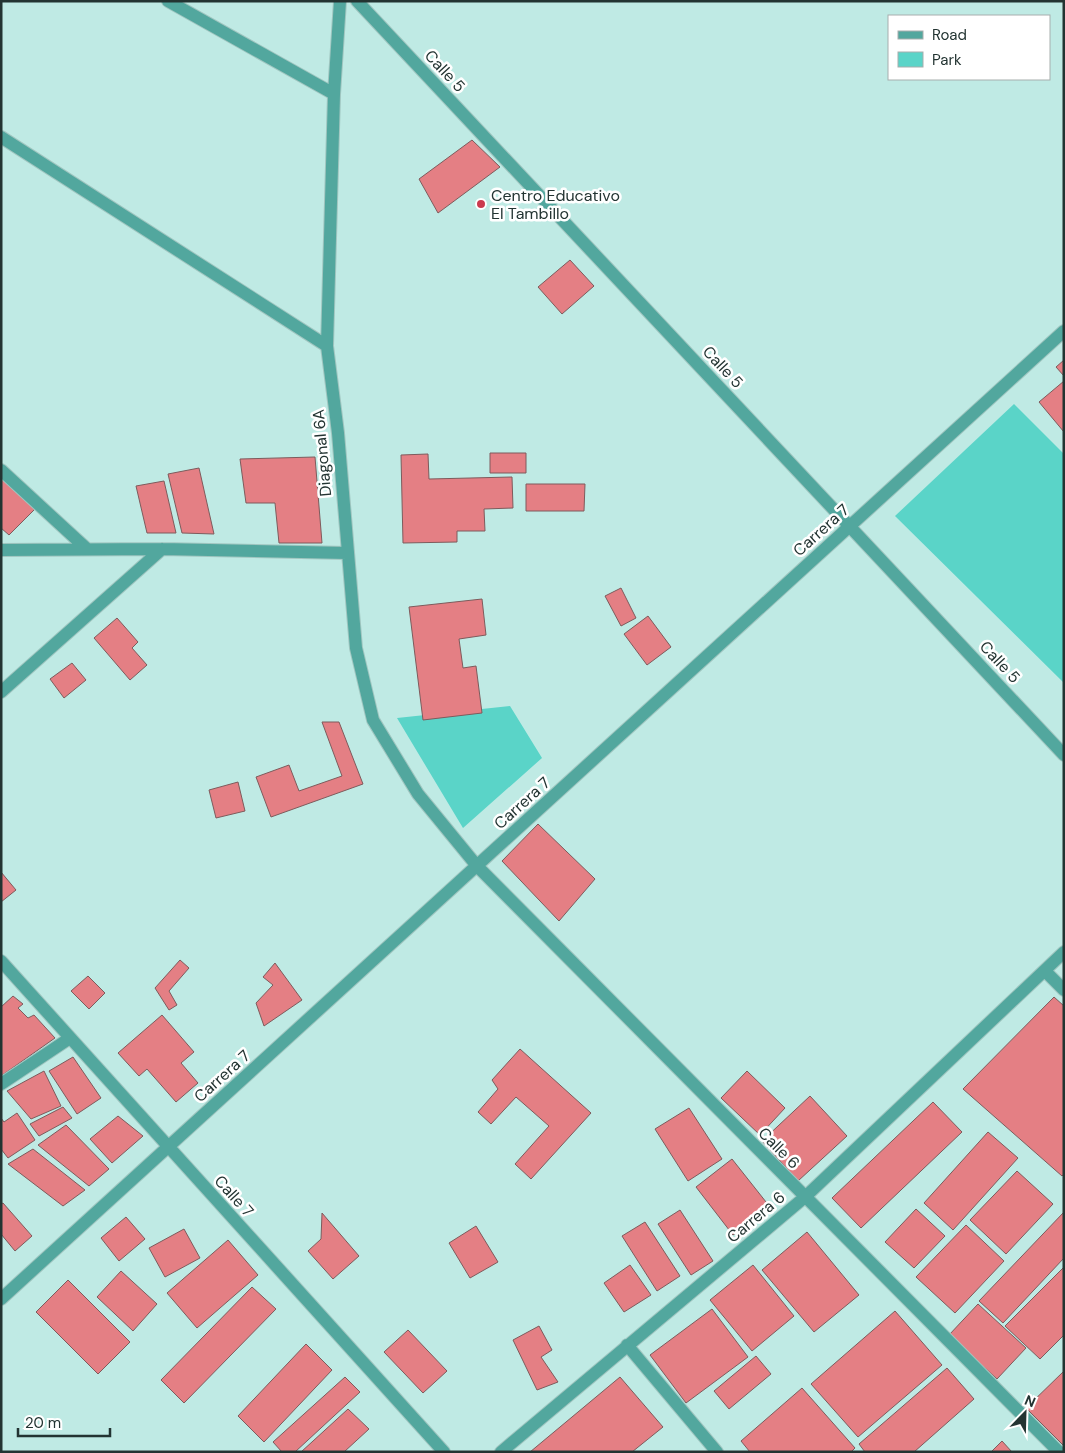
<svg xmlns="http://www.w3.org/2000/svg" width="1065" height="1453" font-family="'DM Sans',sans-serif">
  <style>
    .green { fill: #5ad4c8 }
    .building { fill: #e47f84; stroke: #7e5b5c }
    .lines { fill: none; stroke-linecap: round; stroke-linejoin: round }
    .minor-casing { stroke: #a0c6c0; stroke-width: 14 }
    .minor { stroke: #52a79e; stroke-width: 12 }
    .poi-dot { fill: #cb3a4e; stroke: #fff; stroke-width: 2 }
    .labels { text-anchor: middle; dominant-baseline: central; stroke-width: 5; stroke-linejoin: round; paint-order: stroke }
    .street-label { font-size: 16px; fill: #233432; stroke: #fff }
    .poi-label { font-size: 16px; fill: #233432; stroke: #fff; text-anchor: start }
  </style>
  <rect width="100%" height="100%" fill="#bfeae4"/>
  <path class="green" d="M1014,404L1064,454V683L895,516Z
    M510,706L542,758L463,828L397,718Z"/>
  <path class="building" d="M472,140L500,167L438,213L419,179Z
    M570,260L594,286L562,314L538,287Z
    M1064,360V376L1056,367Z
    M1064,381V432L1039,402Z
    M490,453H526V473H490Z
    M428,454L429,479L512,477L513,508L484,509L485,531H457V542L403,543L401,455Z
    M315,457L322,543H279L275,503H246L240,459Z
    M199,468L214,534L182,533L168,474Z
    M1,474L36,508L9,535L1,528Z
    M164,481L176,533H147L136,486Z
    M526,484H585L584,511H526Z
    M621,588L636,618L621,626L605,596Z
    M482,599L486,635L459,639L463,668L476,666L482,713L423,720L409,607Z
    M648,616L671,647L647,665L624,634Z
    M117,618L138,642L132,648L147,665L130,680L94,638Z
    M72,663L86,680L64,698L50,679Z
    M322,722H339L363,784L271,817L256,777L289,765L299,791L342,776Z
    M238,782L245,811L216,818L209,790Z
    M538,824L595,879L559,921L502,861Z
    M1,872L16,890L1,902Z
    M180,960L189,968L169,991L177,1005L169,1010L155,988Z
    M275,963L302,1000L264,1026L256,1003L273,985L263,977Z
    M88,976L105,993L89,1009L71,991Z
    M13,996L23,1004L18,1008L28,1018L34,1015L55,1038L1,1076V1007Z
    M1054,997L1064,1006V1174L1062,1176L963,1089Z
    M162,1015L194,1052L181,1063L198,1083L176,1102L147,1069L139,1076L118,1053Z
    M520,1049L591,1113L531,1179L515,1164L549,1126L516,1097L491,1124L478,1112L498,1089L492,1080Z
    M73,1057L101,1098L77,1114L49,1071Z
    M44,1071L61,1106L31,1119L7,1091Z
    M747,1071L785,1108L760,1135L721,1098Z
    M810,1096L847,1136L798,1181L762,1141Z
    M933,1102L962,1132L861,1228L832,1198Z
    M63,1107L72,1118L39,1136L30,1124Z
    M689,1108L722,1159L688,1181L655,1129Z
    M17,1113L35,1140L8,1158L1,1149V1118L4,1122Z
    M118,1116L143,1136L112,1163L90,1139Z
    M66,1125L109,1169L89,1186L38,1145Z
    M988,1132L1018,1158L953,1230L924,1203Z
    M33,1149L85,1190L63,1206L8,1164Z
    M732,1159L770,1207L733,1235L696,1187Z
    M1017,1171L1053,1204L1006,1254L970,1220Z
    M3,1203L32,1236L15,1251L1,1234V1204Z
    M916,1209L945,1236L914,1268L885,1242Z
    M680,1210L713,1261L691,1275L658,1224Z
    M1064,1212V1258L1003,1323L979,1301Z
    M322,1213L359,1256L333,1279L308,1251L321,1239Z
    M126,1217L145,1239L119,1261L101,1238Z
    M645,1222L680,1276L657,1291L622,1236Z
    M966,1225L1004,1261L955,1313L916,1277Z
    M476,1226L498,1262L470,1278L449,1243Z
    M184,1229L200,1258L165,1277L149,1248Z
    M807,1232L859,1295L814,1332L762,1270Z
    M228,1240L258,1275L197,1328L167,1293Z
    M630,1265L651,1295L624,1312L604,1283Z
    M753,1265L794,1316L752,1351L710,1300Z
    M1064,1267V1335L1040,1359L1005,1326Z
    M121,1271L157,1304L133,1331L97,1297Z
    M68,1280L130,1342L98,1374L36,1312Z
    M252,1287L276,1309L184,1403L161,1380Z
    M978,1304L1026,1348L997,1379L949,1335Z
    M712,1309L748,1357L686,1403L650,1355Z
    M895,1311L942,1365L858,1437L811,1384Z
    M539,1326L552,1350L541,1357L558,1382L537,1390L513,1340Z
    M408,1330L447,1371L423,1393L384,1352Z
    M306,1344L332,1370L264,1442L238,1416Z
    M756,1356L771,1374L729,1409L714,1391Z
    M947,1368L974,1399L914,1452H865L859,1444Z
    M1064,1371V1446L1026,1408Z
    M345,1377L360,1392L295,1452H282L273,1442Z
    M620,1377L663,1427L632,1452H530Z
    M802,1388L855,1448L851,1452H750L741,1441Z
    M348,1409L369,1429L344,1452H301Z
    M1002,1441L1012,1452H991Z"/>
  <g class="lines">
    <g class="minor-casing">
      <path id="minor" d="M168,1L334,94
        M340,1L334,94L327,346L338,433L356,648L373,720L418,794L477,866L1059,1452
        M357,1L1064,755
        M1,137L327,346
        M1,470L87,549
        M1,550L162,549L347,553
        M1,692L162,549
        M1,961L444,1452
        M1045,971L1064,990
        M1,1084L70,1038
        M1,1299L1064,331
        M627,1345L717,1452
        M501,1452L805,1197L1064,952"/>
    </g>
    <use href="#minor" class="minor"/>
  </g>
  <circle class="poi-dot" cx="481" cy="204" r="5"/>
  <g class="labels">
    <g class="street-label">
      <text transform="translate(445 71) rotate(47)">Calle 5</text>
      <text transform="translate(723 367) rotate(47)">Calle 5</text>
      <text transform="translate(322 453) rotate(-95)">Diagonal 6A</text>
      <text transform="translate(821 530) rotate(-42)">Carrera 7</text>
      <text transform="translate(1000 662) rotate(47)">Calle 5</text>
      <text transform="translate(522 803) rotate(-42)">Carrera 7</text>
      <text transform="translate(222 1076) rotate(-42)">Carrera 7</text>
      <text transform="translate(779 1148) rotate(45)">Calle 6</text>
      <text transform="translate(234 1196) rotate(48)">Calle 7</text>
      <text transform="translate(756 1217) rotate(-40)">Carrera 6</text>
    </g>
    <g class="poi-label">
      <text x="491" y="195">Centro Educativo<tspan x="491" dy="18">El Tambillo</tspan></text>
    </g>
  </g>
  <rect width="1065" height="1453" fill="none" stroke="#233432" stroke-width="5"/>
  <rect x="888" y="15" width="162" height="65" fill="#ffffff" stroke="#a7aead"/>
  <rect x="898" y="31" width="25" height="8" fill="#52a79e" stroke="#a7aead"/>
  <text x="932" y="40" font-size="15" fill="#233432">Road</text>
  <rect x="898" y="52" width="25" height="15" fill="#5ad4c8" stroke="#a7aead"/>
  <text x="932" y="65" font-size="15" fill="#233432">Park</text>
  <g transform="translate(1025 1413) rotate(23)" stroke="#ffffff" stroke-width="4" paint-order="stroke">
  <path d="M0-4L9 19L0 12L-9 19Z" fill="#233432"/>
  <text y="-8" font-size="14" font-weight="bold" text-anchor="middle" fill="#233432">N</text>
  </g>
  <path d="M18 1428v8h92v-8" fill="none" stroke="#233432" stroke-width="2.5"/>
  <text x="25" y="1428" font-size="15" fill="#233432" stroke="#ffffff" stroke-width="4" paint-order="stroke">20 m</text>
</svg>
